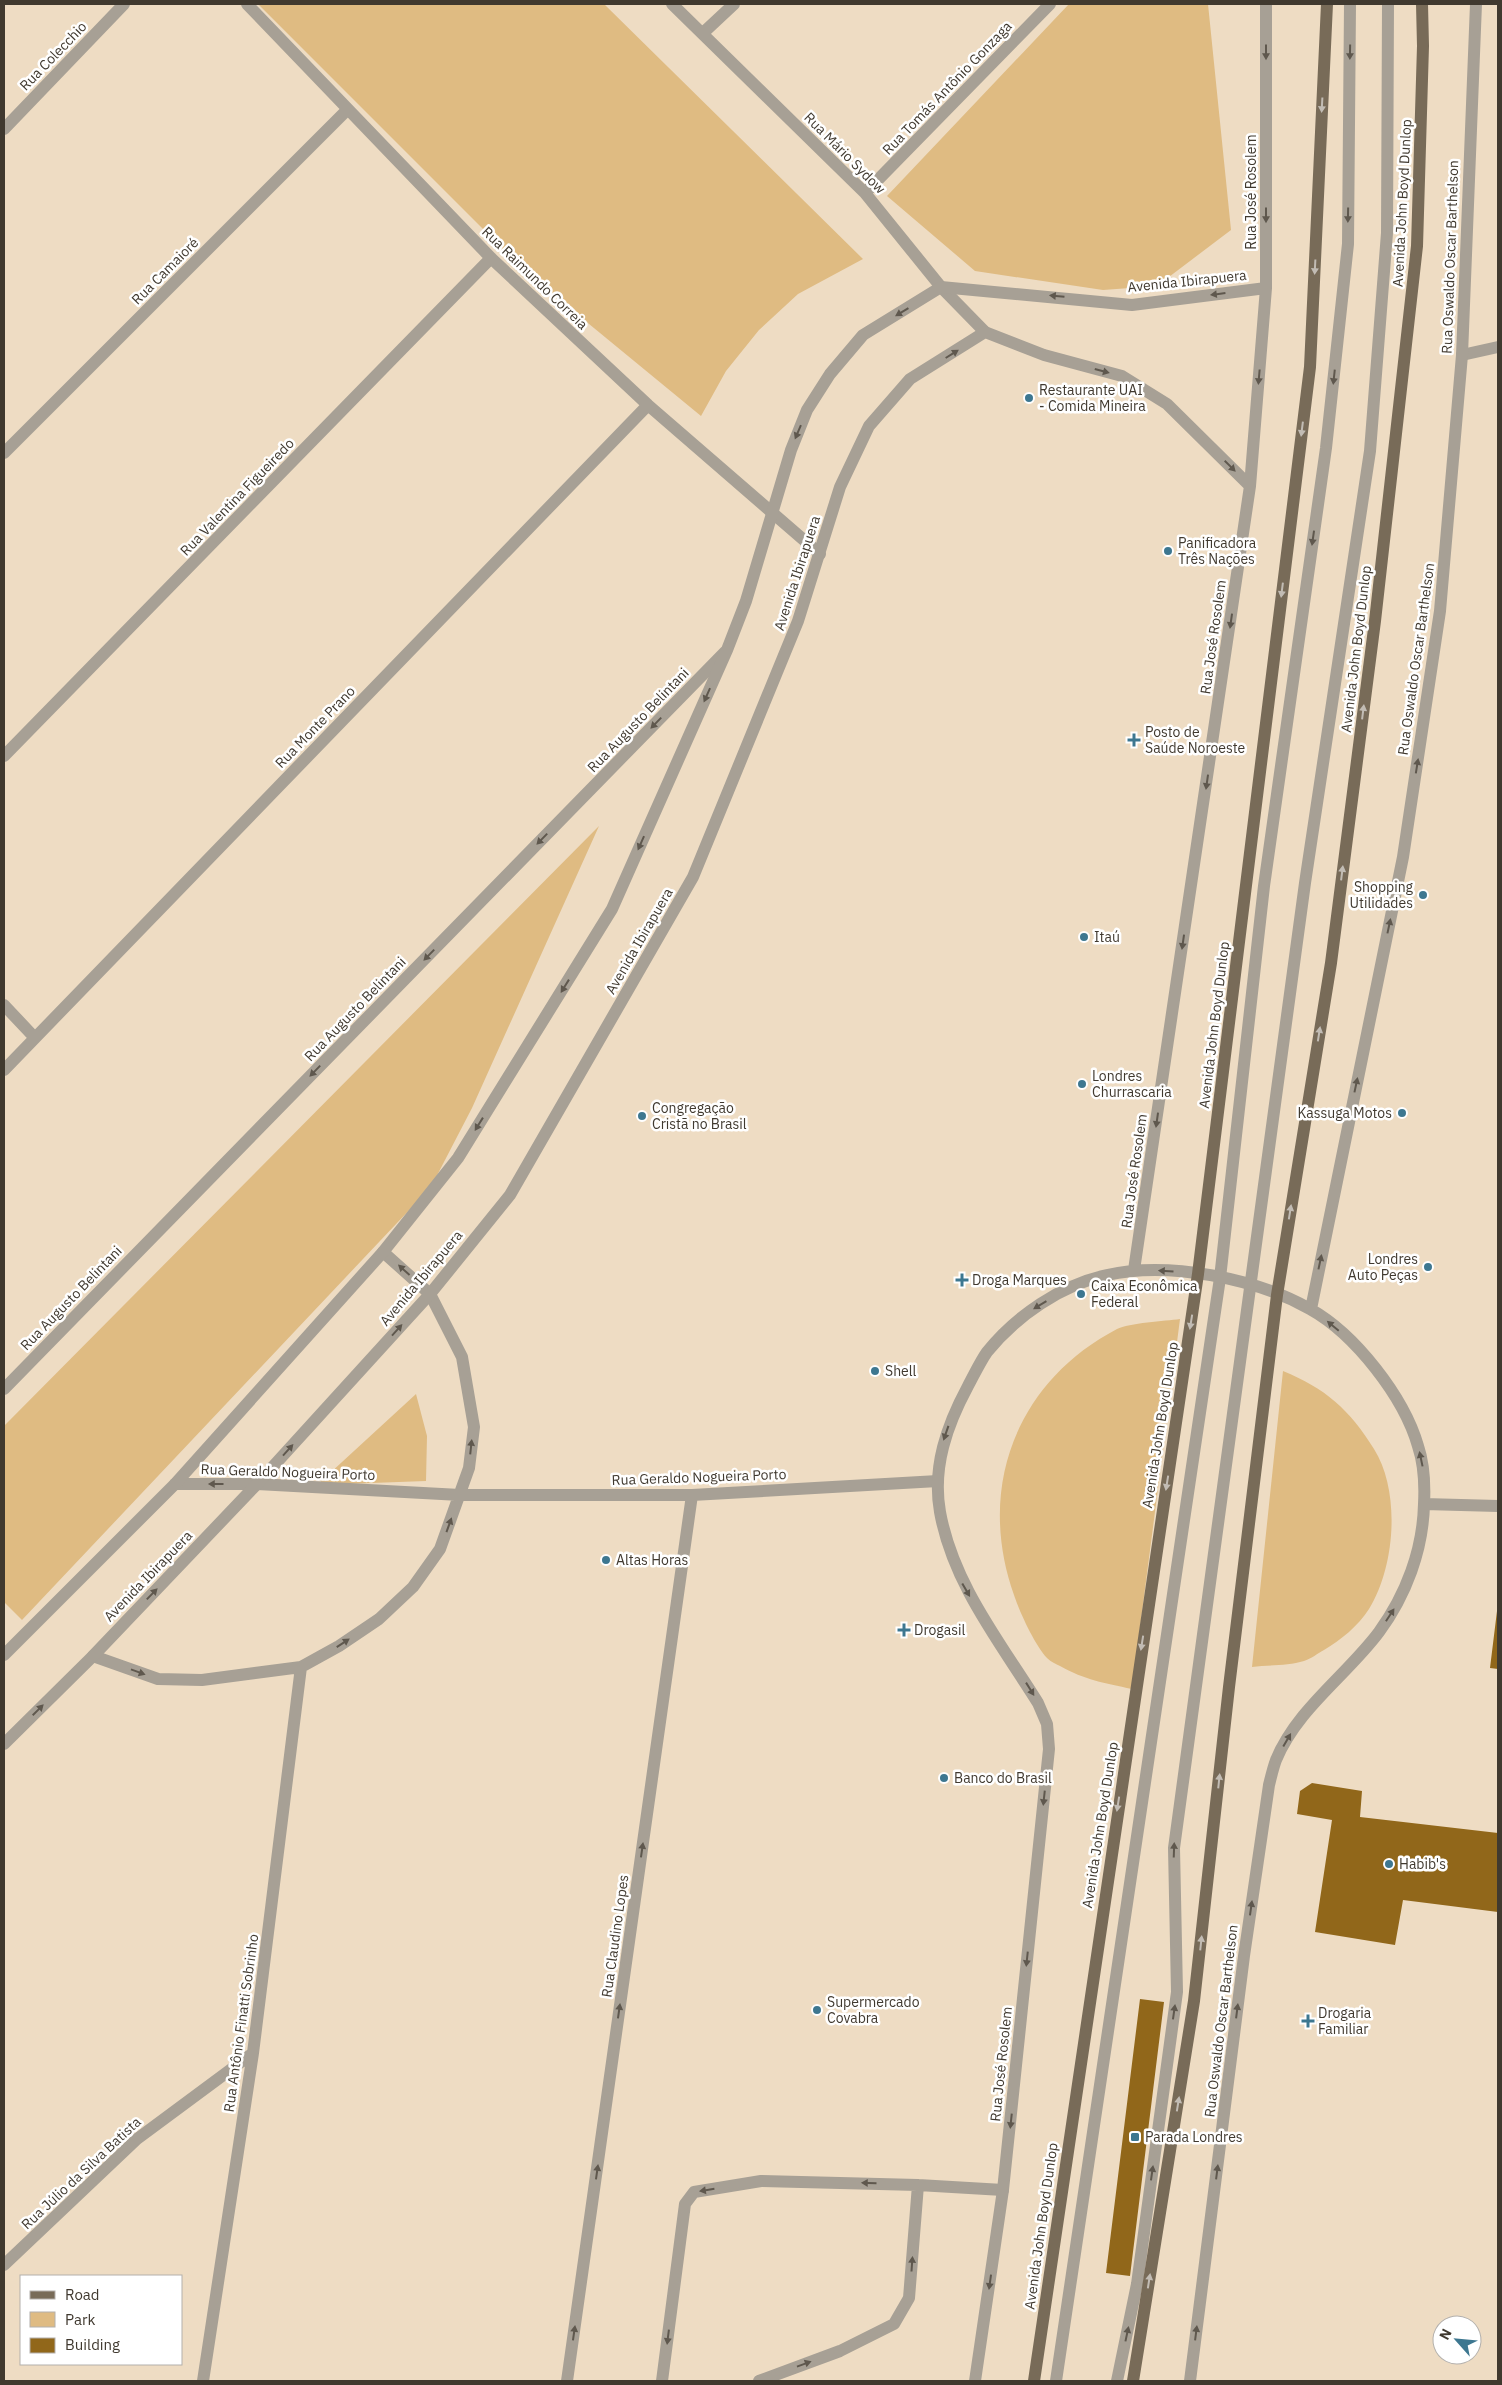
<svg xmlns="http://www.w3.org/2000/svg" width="1502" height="2385" font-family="'IBM Plex Sans',sans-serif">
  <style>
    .green { fill: #dfbb82 }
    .building { fill: #91671a }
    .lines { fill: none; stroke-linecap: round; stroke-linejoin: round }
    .service { stroke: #a7a095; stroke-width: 12 }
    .minor { stroke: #a7a095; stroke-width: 12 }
    .tertiary { stroke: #a7a095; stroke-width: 12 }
    .primary { stroke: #786b58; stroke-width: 12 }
    .oneway { fill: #5f584e }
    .oneway2 { fill: #c2bcb4 }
    .poi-dot { fill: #3d7790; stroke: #fff; stroke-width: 2 }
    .labels { text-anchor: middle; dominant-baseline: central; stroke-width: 5; stroke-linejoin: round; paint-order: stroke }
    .street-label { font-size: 14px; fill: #40392f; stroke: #fff }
    .poi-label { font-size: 14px; fill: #40392f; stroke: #fff; text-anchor: start }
  </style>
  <rect width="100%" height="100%" fill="#eedcc3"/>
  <path class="green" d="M258,4H604L863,259L798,294L759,330L726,371L701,416L527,273Z
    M1069,4H1208L1231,230L1157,286L1103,290L975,271L887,196Z
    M599,826L472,1108L431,1187L22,1620L4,1602V1426Z
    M1180,1319L1132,1689C1104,1683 1085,1680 1060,1666C1056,1664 1051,1662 1047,1658C1035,1645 1020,1613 1014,1595C976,1488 1016,1382 1117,1329C1129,1323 1165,1321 1180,1319Z
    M1283,1371C1325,1388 1350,1410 1374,1449C1401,1492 1395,1567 1369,1609C1358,1626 1341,1640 1324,1650C1318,1653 1311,1659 1304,1661C1288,1666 1268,1665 1252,1667Z
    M416,1394L427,1436L426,1481L317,1485Z"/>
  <path class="building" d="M1497,1611L1498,1612V1669L1490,1668Z
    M1312,1783L1362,1791L1360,1817L1498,1833V1912L1403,1900L1395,1945L1315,1932L1332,1820L1297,1814L1300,1791Z
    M1140,1999L1164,2002L1130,2276L1106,2273Z"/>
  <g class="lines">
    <path class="service" d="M662,2381L685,2204L694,2192L761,2181L918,2185L1003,2190
      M759,2381L840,2351L894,2324L909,2298L918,2185
      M1056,2381L1220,1278L1264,886L1326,448L1348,244L1350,4
      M1117,2381L1137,2284L1177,1992L1174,1848L1305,883L1370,451L1387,233L1388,4"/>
    <path class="minor" d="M247,4L491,258L648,405L820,554
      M672,4L865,193L941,287L985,332
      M703,33L734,4
      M4,129L124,4
      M865,193L1050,4
      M1462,355L1498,347
      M4,453L347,110
      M4,756L491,258
      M4,1005L35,1038
      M4,1070L648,405
      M4,1389L725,652
      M175,1484H257L460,1495H692L938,1481
      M93,1656L158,1679L202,1680L301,1667L339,1646L379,1619L413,1587L440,1549L469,1468L474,1427L462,1357L430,1294L383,1252
      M4,2265L137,2139L253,2053
      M203,2381L253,2053L301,1667
      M567,2381L692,1495"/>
    <path class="tertiary" d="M1134,1270L1250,486L1266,288V4
      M1311,1309L1403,857L1440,611L1462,355L1476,4
      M1424,1504L1498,1506
      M4,1655L175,1484L383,1252L458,1158L612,909L727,650L746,601L791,450L807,410L830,374L863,335L941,287L1132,305L1266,288
      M4,1744L93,1656L257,1484L430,1294L510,1195L693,877L798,621L840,487L869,426L910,379L985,332L1044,355L1122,376L1167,404L1250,486
      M975,2381L1003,2190L1049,1749L1047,1724L1038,1703C1000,1642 953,1584 940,1512C932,1467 947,1425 968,1386C974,1375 980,1362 987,1352C1016,1316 1061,1285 1107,1275C1168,1261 1255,1278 1310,1309C1355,1334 1404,1397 1418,1446C1424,1464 1425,1485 1424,1504C1423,1550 1406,1595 1379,1632C1347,1675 1297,1709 1276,1760C1273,1768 1271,1777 1269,1785L1244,1956L1190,2381"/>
    <path class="primary" d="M1034,2381L1198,1274L1310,367L1327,4
      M1133,2381L1194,2001L1229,1687L1277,1295L1331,963L1375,621L1417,246L1423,46L1422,4"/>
  </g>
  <defs><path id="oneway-solid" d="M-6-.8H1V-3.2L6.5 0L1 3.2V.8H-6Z" transform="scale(1.25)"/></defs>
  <g class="oneway">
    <use href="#oneway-solid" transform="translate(1266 52) rotate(90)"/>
    <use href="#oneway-solid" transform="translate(1350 52) rotate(91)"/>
    <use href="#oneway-solid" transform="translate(1266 215) rotate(90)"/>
    <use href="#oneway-solid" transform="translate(1348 215) rotate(91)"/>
    <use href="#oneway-solid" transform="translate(1218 294) rotate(173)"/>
    <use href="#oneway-solid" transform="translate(1057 296) rotate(-175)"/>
    <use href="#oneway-solid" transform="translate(902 312) rotate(149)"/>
    <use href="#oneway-solid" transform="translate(952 354) rotate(-32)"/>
    <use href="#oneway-solid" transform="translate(1102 371) rotate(15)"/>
    <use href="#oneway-solid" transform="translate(1259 377) rotate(95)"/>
    <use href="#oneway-solid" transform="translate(1334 377) rotate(96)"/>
    <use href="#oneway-solid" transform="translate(798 432) rotate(113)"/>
    <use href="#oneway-solid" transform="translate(1230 466) rotate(45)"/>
    <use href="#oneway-solid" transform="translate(1313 538) rotate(98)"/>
    <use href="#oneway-solid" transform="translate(1231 621) rotate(98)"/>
    <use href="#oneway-solid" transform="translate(707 695) rotate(114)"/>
    <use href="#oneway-solid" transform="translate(656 723) rotate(134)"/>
    <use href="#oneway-solid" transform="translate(1417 766) rotate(-81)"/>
    <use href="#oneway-solid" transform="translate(1207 782) rotate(98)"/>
    <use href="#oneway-solid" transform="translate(542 839) rotate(134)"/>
    <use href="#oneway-solid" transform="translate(641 843) rotate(114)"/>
    <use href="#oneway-solid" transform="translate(1389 926) rotate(-78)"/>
    <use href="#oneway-solid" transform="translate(1183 942) rotate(98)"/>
    <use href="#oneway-solid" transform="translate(429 955) rotate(134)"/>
    <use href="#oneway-solid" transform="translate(565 986) rotate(122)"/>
    <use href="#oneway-solid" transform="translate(315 1071) rotate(134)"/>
    <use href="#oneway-solid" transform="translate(1356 1085) rotate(-78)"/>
    <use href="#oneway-solid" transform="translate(1157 1120) rotate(98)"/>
    <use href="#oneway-solid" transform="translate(479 1124) rotate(122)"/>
    <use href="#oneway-solid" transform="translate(1320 1262) rotate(-78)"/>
    <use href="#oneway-solid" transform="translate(404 1270) rotate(-138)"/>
    <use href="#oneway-solid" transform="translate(1166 1271) rotate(-177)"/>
    <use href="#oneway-solid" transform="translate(1040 1305) rotate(149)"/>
    <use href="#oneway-solid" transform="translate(1333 1326) rotate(-140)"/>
    <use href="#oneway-solid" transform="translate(397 1330) rotate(-48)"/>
    <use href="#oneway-solid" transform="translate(946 1433) rotate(109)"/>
    <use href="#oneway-solid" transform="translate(471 1447) rotate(-84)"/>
    <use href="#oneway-solid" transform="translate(288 1450) rotate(-48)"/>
    <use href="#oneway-solid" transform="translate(1421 1459) rotate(-102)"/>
    <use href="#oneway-solid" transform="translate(216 1484) rotate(180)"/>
    <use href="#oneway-solid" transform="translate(449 1525) rotate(-70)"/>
    <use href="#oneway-solid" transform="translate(966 1590) rotate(60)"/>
    <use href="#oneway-solid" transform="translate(152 1594) rotate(-46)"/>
    <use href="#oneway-solid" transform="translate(1390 1615) rotate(-57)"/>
    <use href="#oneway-solid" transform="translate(343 1643) rotate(-33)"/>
    <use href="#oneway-solid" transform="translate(138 1672) rotate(20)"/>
    <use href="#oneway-solid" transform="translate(1030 1689) rotate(58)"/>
    <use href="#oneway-solid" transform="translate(38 1710) rotate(-45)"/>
    <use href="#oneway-solid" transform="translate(1287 1740) rotate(-60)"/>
    <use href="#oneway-solid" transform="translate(1044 1798) rotate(96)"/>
    <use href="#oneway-solid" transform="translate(642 1850) rotate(-82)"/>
    <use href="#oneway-solid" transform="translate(1174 1850) rotate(-88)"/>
    <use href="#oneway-solid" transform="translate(1251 1908) rotate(-82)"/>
    <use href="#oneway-solid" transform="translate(1027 1959) rotate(96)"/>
    <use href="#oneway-solid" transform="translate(619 2011) rotate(-82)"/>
    <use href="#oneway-solid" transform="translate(1237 2011) rotate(-83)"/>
    <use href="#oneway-solid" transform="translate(1174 2012) rotate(-82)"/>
    <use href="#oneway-solid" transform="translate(1011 2121) rotate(96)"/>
    <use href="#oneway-solid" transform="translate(597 2172) rotate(-82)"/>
    <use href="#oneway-solid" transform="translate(1217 2172) rotate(-83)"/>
    <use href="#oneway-solid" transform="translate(1152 2173) rotate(-82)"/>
    <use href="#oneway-solid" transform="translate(869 2183) rotate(-179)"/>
    <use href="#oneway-solid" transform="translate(707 2190) rotate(171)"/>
    <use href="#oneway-solid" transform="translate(912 2264) rotate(-86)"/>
    <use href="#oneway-solid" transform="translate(990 2282) rotate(98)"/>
    <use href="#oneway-solid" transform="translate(574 2333) rotate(-82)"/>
    <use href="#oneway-solid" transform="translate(1196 2333) rotate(-83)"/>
    <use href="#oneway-solid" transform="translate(1127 2334) rotate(-78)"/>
    <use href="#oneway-solid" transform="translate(668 2337) rotate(97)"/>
    <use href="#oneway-solid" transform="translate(804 2364) rotate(-20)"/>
  </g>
  <g class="oneway2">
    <use href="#oneway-solid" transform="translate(1322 105) rotate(93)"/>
    <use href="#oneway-solid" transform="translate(1315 267) rotate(93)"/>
    <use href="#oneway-solid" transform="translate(1302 429) rotate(97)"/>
    <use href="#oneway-solid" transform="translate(1282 590) rotate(97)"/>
    <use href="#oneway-solid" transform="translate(1363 712) rotate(-83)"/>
    <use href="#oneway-solid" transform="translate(1342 873) rotate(-83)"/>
    <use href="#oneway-solid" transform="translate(1319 1034) rotate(-81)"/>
    <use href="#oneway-solid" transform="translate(1290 1212) rotate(-81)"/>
    <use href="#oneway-solid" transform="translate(1191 1322) rotate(99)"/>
    <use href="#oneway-solid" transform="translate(1167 1483) rotate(99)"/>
    <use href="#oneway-solid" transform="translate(1142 1643) rotate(99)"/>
    <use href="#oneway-solid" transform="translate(1219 1781) rotate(-84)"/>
    <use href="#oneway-solid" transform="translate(1118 1804) rotate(99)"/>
    <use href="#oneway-solid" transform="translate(1201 1943) rotate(-84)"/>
    <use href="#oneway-solid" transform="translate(1178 2104) rotate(-81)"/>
    <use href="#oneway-solid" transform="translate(1149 2281) rotate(-81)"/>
  </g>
  <g class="poi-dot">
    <circle cx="1029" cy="398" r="5"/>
    <circle cx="1168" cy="551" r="5"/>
    <path d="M1131.5 732.5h5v5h5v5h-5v5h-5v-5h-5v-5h5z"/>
    <circle cx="1423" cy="895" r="5"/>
    <circle cx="1084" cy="937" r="5"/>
    <circle cx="1082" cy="1084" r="5"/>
    <circle cx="1402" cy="1113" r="5"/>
    <circle cx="642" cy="1116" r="5"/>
    <circle cx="1428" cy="1267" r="5"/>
    <path d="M959.5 1272.5h5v5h5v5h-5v5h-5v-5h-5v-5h5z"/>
    <circle cx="1081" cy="1294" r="5"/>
    <circle cx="875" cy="1371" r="5"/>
    <circle cx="606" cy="1560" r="5"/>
    <path d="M901.5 1622.5h5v5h5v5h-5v5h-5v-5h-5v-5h5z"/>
    <circle cx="944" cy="1778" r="5"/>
    <circle cx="1389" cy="1864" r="5"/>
    <circle cx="817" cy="2010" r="5"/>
    <path d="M1305.5 2013.5h5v5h5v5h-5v5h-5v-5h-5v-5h5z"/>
    <rect x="1130" y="2132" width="10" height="10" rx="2.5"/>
  </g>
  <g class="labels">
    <g class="street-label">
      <text transform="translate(53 56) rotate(-46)">Rua Colecchio</text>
      <text transform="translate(947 88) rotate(-46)">Rua Tomás Antônio Gonzaga</text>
      <text transform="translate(845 153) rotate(45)">Rua Mário Sydow</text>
      <text transform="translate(1251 192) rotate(-90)">Rua José Rosolem</text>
      <text transform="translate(1402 203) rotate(-87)">Avenida John Boyd Dunlop</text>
      <text transform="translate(1450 257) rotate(-88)">Rua Oswaldo Oscar Barthelson</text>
      <text transform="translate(165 271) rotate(-45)">Rua Camaioré</text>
      <text transform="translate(535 278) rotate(44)">Rua Raimundo Correia</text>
      <text transform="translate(1187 281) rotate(-6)">Avenida Ibirapuera</text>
      <text transform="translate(237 497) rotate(-46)">Rua Valentina Figueiredo</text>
      <text transform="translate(797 573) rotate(-72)">Avenida Ibirapuera</text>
      <text transform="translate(1213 637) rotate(-82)">Rua José Rosolem</text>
      <text transform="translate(1356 649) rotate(-83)">Avenida John Boyd Dunlop</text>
      <text transform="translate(1416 659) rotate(-82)">Rua Oswaldo Oscar Barthelson</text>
      <text transform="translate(638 720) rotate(-46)">Rua Augusto Belintani</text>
      <text transform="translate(315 727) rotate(-46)">Rua Monte Prano</text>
      <text transform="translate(639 941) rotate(-60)">Avenida Ibirapuera</text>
      <text transform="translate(355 1009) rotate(-46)">Rua Augusto Belintani</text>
      <text transform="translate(1214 1025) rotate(-83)">Avenida John Boyd Dunlop</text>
      <text transform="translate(1134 1171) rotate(-82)">Rua José Rosolem</text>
      <text transform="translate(421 1278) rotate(-50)">Avenida Ibirapuera</text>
      <text transform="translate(71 1298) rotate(-46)">Rua Augusto Belintani</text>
      <text transform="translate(1160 1425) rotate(-81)">Avenida John Boyd Dunlop</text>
      <text transform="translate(288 1472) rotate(2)">Rua Geraldo Nogueira Porto</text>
      <text transform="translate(699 1477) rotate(-2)">Rua Geraldo Nogueira Porto</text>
      <text transform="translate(148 1576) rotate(-46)">Avenida Ibirapuera</text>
      <text transform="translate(1100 1825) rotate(-81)">Avenida John Boyd Dunlop</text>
      <text transform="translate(615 1936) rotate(-82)">Rua Claudino Lopes</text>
      <text transform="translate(1221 2021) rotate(-83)">Rua Oswaldo Oscar Barthelson</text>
      <text transform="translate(241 2023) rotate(-82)">Rua Antônio Finatti Sobrinho</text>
      <text transform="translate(1001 2064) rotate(-84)">Rua José Rosolem</text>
      <text transform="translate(81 2173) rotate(-43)">Rua Júlio da Silva Batista</text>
      <text transform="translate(1041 2226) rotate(-82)">Avenida John Boyd Dunlop</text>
    </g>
    <g class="poi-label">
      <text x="1039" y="390">Restaurante UAI<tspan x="1039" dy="16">- Comida Mineira</tspan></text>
      <text x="1178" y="543">Panificadora<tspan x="1178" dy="16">Três Nações</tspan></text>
      <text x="1145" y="732">Posto de<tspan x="1145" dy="16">Saúde Noroeste</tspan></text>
      <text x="1413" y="887" text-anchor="end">Shopping<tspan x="1413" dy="16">Utilidades</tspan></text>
      <text x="1094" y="937">Itaú</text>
      <text x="1092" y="1076">Londres<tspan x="1092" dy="16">Churrascaria</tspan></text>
      <text x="652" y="1108">Congregação<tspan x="652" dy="16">Cristã no Brasil</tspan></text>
      <text x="1392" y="1113" text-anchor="end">Kassuga Motos</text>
      <text x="1418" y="1259" text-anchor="end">Londres<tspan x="1418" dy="16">Auto Peças</tspan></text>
      <text x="972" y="1280">Droga Marques</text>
      <text x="1091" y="1286">Caixa Econômica<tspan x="1091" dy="16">Federal</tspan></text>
      <text x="885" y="1371">Shell</text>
      <text x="616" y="1560">Altas Horas</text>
      <text x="914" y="1630">Drogasil</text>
      <text x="954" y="1778">Banco do Brasil</text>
      <text x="1399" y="1864">Habib's</text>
      <text x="827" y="2002">Supermercado<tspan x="827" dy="16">Covabra</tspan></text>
      <text x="1318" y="2013">Drogaria<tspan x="1318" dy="16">Familiar</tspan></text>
      <text x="1145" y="2137">Parada Londres</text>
    </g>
  </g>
  <rect width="1502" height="2385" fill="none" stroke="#40392f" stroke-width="10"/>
  <rect x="20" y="2275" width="162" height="90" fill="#ffffff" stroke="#b3b0ac"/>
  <rect x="30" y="2291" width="25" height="8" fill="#786b58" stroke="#b3b0ac"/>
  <text x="65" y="2300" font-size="15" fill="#40392f">Road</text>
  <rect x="30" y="2312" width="25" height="15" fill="#dfbb82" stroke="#b3b0ac"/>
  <text x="65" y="2325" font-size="15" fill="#40392f">Park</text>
  <rect x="30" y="2338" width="25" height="15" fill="#91671a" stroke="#b3b0ac"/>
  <text x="65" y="2350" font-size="15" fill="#40392f">Building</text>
  <g transform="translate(1457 2340) rotate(297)"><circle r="24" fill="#ffffff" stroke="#b3b0ac"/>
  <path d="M0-4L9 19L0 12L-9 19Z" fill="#3d7790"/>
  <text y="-8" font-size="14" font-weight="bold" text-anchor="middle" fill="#40392f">N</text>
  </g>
</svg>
